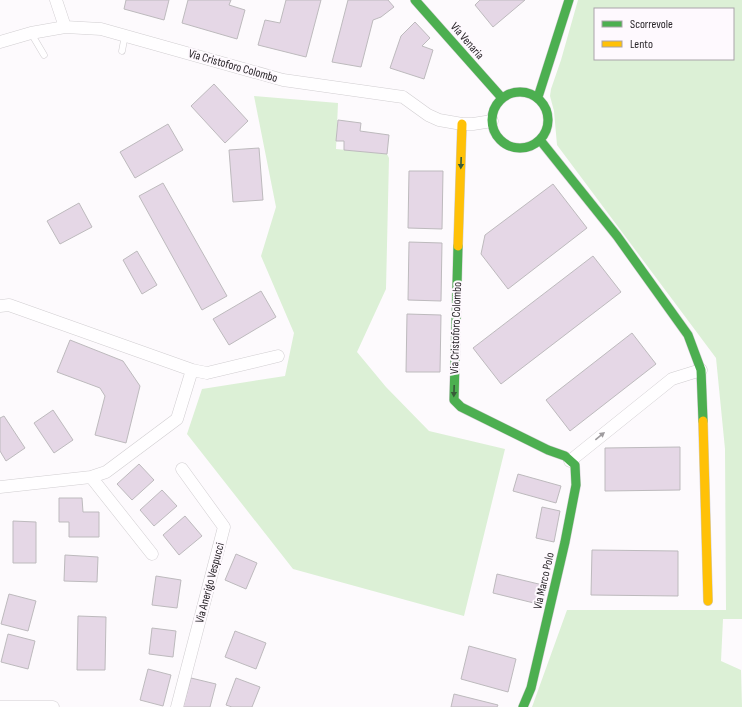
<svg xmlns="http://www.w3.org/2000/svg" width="742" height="707" font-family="'Sofia Sans Condensed',sans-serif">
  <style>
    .green { fill: #dcf0d6; fill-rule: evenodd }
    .building { fill: #e5d7e6; stroke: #bdbabd }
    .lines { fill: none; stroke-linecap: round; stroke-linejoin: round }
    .lane-casing { stroke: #d1ced1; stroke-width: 7 }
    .street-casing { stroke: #d1ced1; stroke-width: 13 }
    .fast-casing { stroke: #d1ced1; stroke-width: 10 }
    .slow-casing { stroke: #d1ced1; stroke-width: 10 }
    .lane { stroke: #fffeff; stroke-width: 6 }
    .street { stroke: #fffeff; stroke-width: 12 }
    .fast { stroke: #4caf50; stroke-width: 9 }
    .slow { stroke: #ffc107; stroke-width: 9 }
    .oneway { fill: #375c39 }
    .oneway2 { fill: #9f9c9f }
    .labels { text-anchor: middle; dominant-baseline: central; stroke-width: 4; stroke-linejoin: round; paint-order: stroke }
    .street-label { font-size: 12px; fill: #292529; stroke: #fef9fe }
  </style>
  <rect width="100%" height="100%" fill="#fdfafd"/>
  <path class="green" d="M578,0H742V619H723L721,661L741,670L742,707H532L567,610H726L725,449L716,358L557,145L554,111L550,96L551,89L561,60ZM595,9H733V59H595Z
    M254,96L338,103L336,149L387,154L389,158L386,289L357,352L386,387L429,431L505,449L464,616L293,569L187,434L202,389L285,376L294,333L261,256L276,207Z"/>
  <path class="building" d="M126,0H169L164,20L124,9Z
    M188,0H231L229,5L245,10L237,39L182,23Z
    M286,0H321L306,57L258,45L265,20L280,23Z
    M348,0H388L394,7L381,17L373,20L361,67L332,62Z
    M480,0H525L493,27L475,5Z
    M415,22L430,38L422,46L433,50L424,79L390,68L401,36Z
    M214,84L248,121L225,143L191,106Z
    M338,120L361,123L360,131L389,135L387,154L344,150V141H336Z
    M168,124L183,150L135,178L120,152Z
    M259,148L263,200L233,202L229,150Z
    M409,171H443L442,229L408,228Z
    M163,183L227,296L202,310L139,196Z
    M553,184L587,228L508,289L481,254L485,235Z
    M79,203L92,227L60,244L47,221Z
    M409,242L442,243L441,301L408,300Z
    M137,251L157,285L142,294L123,260Z
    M593,256L621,292L501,384L473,348Z
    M261,291L276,317L229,345L213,319Z
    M407,314L441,315L440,372H406Z
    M632,333L656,364L570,431L546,400Z
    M70,340L123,361L140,386L126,443L95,435L105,396L100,388L57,372Z
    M53,410L73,440L54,453L34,423Z
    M4,416L25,448L6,461L0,451V418Z
    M680,447V490L605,491V448Z
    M139,464L154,480L132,500L117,484Z
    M518,474L561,486L556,503L513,491Z
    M162,490L177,506L154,526L140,510Z
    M59,498H82L83,512H99V537H69V522H59Z
    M542,507L560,511L554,542L536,538Z
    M185,516L202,536L179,555L163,535Z
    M13,521L36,522V563H13Z
    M592,550L678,551V596L591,595Z
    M236,554L257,563L246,589L225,580Z
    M65,555L98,557L97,582L64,581Z
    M497,574L547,586L542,605L493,593Z
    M156,576L181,580L177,608L152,605Z
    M9,594L36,601L28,631L1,624Z
    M78,616L106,617L105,670H77Z
    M152,628L176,631L173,657L149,654Z
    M235,631L266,643L256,669L225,657Z
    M8,634L35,641L28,669L1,662Z
    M469,646L516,659L508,692L461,679Z
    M148,669L171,675L163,706L140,700Z
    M191,678L216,684L210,707H183Z
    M236,678L260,687L252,707H232L226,705Z
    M454,694L498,705L497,707H451Z"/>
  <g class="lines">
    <g class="lane-casing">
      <path id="lane" d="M31,33L44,55
        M122,51L125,35"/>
    </g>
    <g class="street-casing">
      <path id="street" d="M56,0L65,27
        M0,42L31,33L65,27L101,29L283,80L403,97L428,115L439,120L462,124H473L492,121
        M0,306L9,305L192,370L177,419L106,472L91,477L0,487
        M192,370L207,373L278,356
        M570,461L672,379L701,370
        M91,477L152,554
        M0,707H53
        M177,707L224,527L182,469"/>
    </g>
    <g class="fast-casing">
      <path id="fast" d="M415,0L502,98
        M492 120a28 28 0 1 1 56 0a28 28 0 1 1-56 0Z
        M538,97L569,0
        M540,140L617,236L688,335L701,370L703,421
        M458,246L454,400L461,407L548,450L565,456L575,465L576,485L565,542L531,688L523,707"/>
    </g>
    <g class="slow-casing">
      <path id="slow" d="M458,246L462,124
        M703,421L708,601"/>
    </g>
    <use href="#lane" class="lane"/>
    <use href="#street" class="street"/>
    <use href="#fast" class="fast"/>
    <use href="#slow" class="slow"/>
  </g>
  <defs><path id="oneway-solid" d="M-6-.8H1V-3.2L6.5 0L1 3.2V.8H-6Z"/></defs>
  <g class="oneway">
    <use href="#oneway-solid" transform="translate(461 163) rotate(92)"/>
    <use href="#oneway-solid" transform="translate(454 391) rotate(92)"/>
  </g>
  <use class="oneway2" href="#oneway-solid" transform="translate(600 436) rotate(-39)"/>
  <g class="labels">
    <g class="street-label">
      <text transform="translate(467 41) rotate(49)">Via Venaria</text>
      <text transform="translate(233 66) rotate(16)">Via Cristoforo Colombo</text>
      <text transform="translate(456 328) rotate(-88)">Via Cristoforo Colombo</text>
      <text transform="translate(544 581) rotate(-77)">Via Marco Polo</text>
      <text transform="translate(210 583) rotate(-75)">Via Anerigo Vespucci</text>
    </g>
  </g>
  <rect x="594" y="8" width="140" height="52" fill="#fef9fe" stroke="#a9a4a9"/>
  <rect x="602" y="21" width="20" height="6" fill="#4caf50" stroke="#a9a4a9"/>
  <text x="630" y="28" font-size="12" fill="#292529">Scorrevole</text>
  <rect x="602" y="41" width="20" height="6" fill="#ffc107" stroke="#a9a4a9"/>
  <text x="630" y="48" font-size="12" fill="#292529">Lento</text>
</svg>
